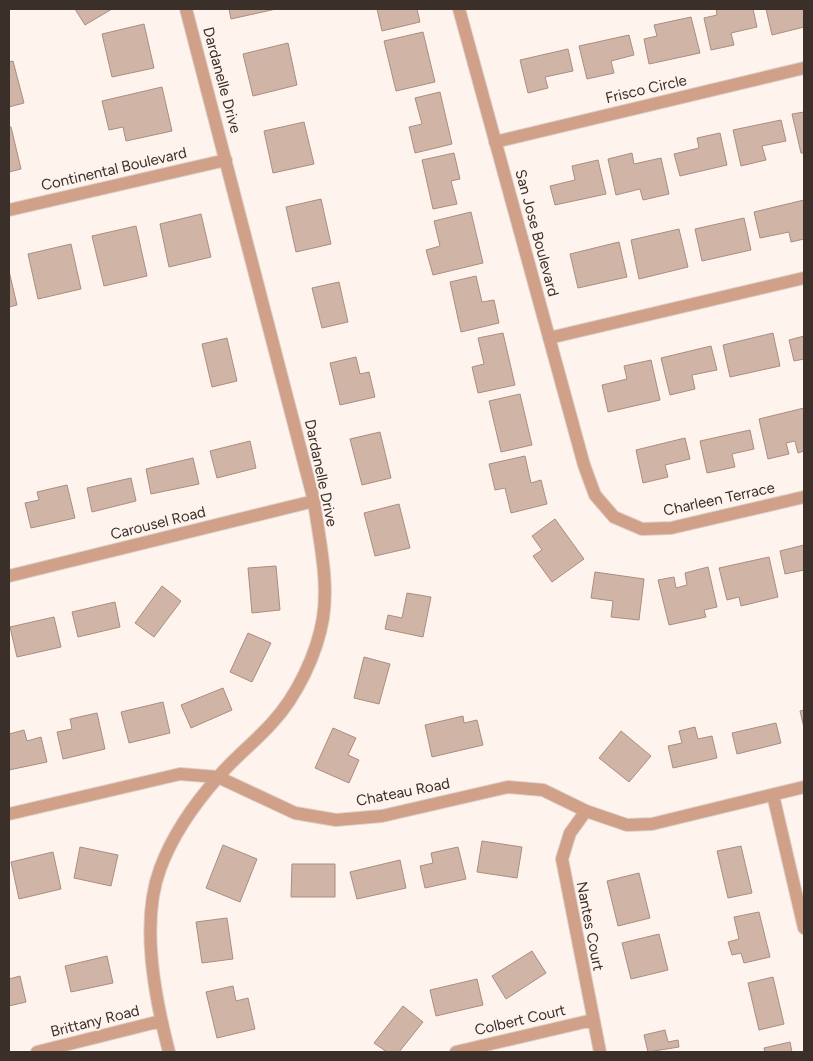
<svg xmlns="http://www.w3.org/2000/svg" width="813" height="1061" font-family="Figtree,sans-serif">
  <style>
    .building { fill: #d0b4a6; stroke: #a98e81 }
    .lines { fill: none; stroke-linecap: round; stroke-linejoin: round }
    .minor-casing { stroke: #dcd0ca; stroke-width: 14 }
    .minor { stroke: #d0a088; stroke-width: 12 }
    .labels { text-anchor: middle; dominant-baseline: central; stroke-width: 4; stroke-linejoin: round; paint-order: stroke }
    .street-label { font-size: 15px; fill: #3a2f29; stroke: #fff3ed }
  </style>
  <rect width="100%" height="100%" fill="#fff3ed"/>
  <path class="building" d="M75,9H112L85,25Z
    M229,9H276L231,19Z
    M377,9H417L420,22L382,31Z
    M716,9H753L757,27L731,33L734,45L711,50L704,18L717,15Z
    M766,9H804V27L772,35Z
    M691,17L700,53L649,64L644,39L657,36L654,25Z
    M144,24L154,68L112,77L102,34Z
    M423,32L435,82L396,91L384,41Z
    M629,35L634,55L611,61L614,73L587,79L579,46Z
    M288,43L297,85L253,96L243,54Z
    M568,49L573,71L545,77L548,88L528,93L520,60Z
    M13,61L24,103L9,107V62Z
    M162,87L172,131L126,141L123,127L109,130L102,101Z
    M440,92L452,144L415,153L409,127L422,124L415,98Z
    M804,112V153H801L792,114Z
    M781,120L786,141L762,146L766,160L741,166L733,130Z
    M304,122L314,164L273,173L264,131Z
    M9,127H11L21,169L9,172Z
    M720,133L727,165L680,176L674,154L699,148L697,138Z
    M454,153L460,179L451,181L457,204L433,209L422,160Z
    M632,153L634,164L661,158L669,194L643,200L640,189L616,195L608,159Z
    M598,160L606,194L555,205L550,186L575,180L572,166Z
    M321,199L331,244L296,252L286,207Z
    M804,200V239L791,242L789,232L760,238L754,212Z
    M471,212L483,263L433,275L426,250L440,246L434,221Z
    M201,214L211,257L169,267L160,224Z
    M744,218L751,250L702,261L695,229Z
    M136,226L147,276L104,286L92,236Z
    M679,229L688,267L639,279L631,240Z
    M619,242L627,277L578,288L570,254Z
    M71,244L81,289L38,299L28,254Z
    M9,271L17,305L9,307Z
    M476,276L482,302L494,300L499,323L461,332L450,282Z
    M339,282L348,322L322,328L312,288Z
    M503,333L515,385L478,393L472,367L484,364L478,338Z
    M773,333L780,366L730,377L723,345Z
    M804,336V359L794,361L789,340Z
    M227,338L237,381L212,387L202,344Z
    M711,346L717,370L692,375L695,389L670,395L661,358Z
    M356,357L360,374L369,372L375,397L340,405L330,363Z
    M651,360L660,400L608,412L602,385L627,379L624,366Z
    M520,394L532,445L501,452L489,401Z
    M804,408V451L798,453L795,441L786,443L789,454L768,459L759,419Z
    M750,430L754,449L732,454L735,467L707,473L700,441Z
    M380,432L391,478L362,485L350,439Z
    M685,438L690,459L665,465L668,477L643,483L636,450Z
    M250,441L256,468L217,478L210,451Z
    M525,456L531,483L541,480L547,504L511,513L505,488L495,490L489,464Z
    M193,458L199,484L151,494L146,469Z
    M131,478L136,501L92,512L87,488Z
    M67,485L75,518L31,528L25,503L39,500L37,492Z
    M399,504L410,548L375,556L364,513Z
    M555,519L584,559L552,582L533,556L542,550L532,536Z
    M804,545V570L785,574L780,551Z
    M769,557L778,597L741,606L739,597L727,600L719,568Z
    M276,566L280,610L252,613L248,568Z
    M708,567L717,607L704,610L706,617L669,625L658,580L674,577L676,588L687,585L685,573Z
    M595,572L644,579L639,620L611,617L613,601L591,598Z
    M162,586L181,601L154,637L135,623Z
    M407,593L431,597L423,637L385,629L388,615L402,618Z
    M115,602L120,627L78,637L72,612Z
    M54,617L61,647L17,657L10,627Z
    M248,633L271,643L252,682L230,672Z
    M364,657L390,664L379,704L354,698Z
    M223,688L232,710L191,728L181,705Z
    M163,702L170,733L129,743L121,712Z
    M804,710V728L800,711Z
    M97,713L105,749L63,759L57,732L72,729L70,719Z
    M463,716L464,723L477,720L483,745L432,757L425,725Z
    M776,723L781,743L737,754L732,733Z
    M695,727L698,739L712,736L717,758L673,768L668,746L682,743L679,731Z
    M333,728L356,738L348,755L359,760L349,783L315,768Z
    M24,730L27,741L41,737L47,762L9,770V734Z
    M621,731L651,756L629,782L599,758Z
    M482,841L522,847L517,878L477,872Z
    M223,845L257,859L240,902L206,888Z
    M741,846L752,893L728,898L717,851Z
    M80,847L118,855L111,886L74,878Z
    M458,847L466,879L425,888L420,866L433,863L431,853Z
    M53,852L61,889L19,899L11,862Z
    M400,860L406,888L357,899L350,872Z
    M292,864H335V897H291Z
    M639,873L650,918L618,926L607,881Z
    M759,912L770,957L744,963L741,953L732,955L728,942L739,939L734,917Z
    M227,918L233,959L202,963L196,922Z
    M659,934L668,970L631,979L622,943Z
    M532,951L546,973L506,999L492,976Z
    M107,956L113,983L71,992L65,966Z
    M20,976L26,1002L9,1006V979Z
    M773,977L784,1024L759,1030L748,983Z
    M477,979L483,1005L436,1016L430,990Z
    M233,986L236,1001L248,998L255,1029L217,1038L206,992Z
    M403,1006L423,1022L399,1052H387L374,1043Z
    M665,1030L668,1042L678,1040L679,1047L648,1052L644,1035Z
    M790,1042L792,1052H765L764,1048Z"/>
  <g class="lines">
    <g class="minor-casing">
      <path id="minor" d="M459,9L584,465L595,495L614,517L642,529L671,528L804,497
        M495,142L804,68
        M9,210L226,160
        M549,338L804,278
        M9,576L314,501
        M773,795L804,928
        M586,811L570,833L562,859L600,1052
        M9,814L180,774L218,777L295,813L336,820L382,816L508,787L543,790L586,811L627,825L652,824L804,787
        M37,1052L161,1021
        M169,1052C155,998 140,923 160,869C172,836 195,803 219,776C235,757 255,742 272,723C297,696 317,654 323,618C329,580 319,539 314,501L186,9
        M456,1052L593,1020"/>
    </g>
    <use href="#minor" class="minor"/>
  </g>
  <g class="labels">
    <g class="street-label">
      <text transform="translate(222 80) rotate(75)">Dardanelle Drive</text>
      <text transform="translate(646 89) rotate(-13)">Frisco Circle</text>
      <text transform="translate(114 169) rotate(-13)">Continental Boulevard</text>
      <text transform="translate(537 233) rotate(75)">San Jose Boulevard</text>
      <text transform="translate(321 473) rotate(78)">Dardanelle Drive</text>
      <text transform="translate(719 499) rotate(-12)">Charleen Terrace</text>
      <text transform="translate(158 523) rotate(-14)">Carousel Road</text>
      <text transform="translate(403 792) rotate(-11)">Chateau Road</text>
      <text transform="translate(590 926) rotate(79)">Nantes Court</text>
      <text transform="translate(520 1020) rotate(-13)">Colbert Court</text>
      <text transform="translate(95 1021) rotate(-14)">Brittany Road</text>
    </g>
  </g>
  <rect width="813" height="1061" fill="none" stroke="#3a2f29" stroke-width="20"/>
</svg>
